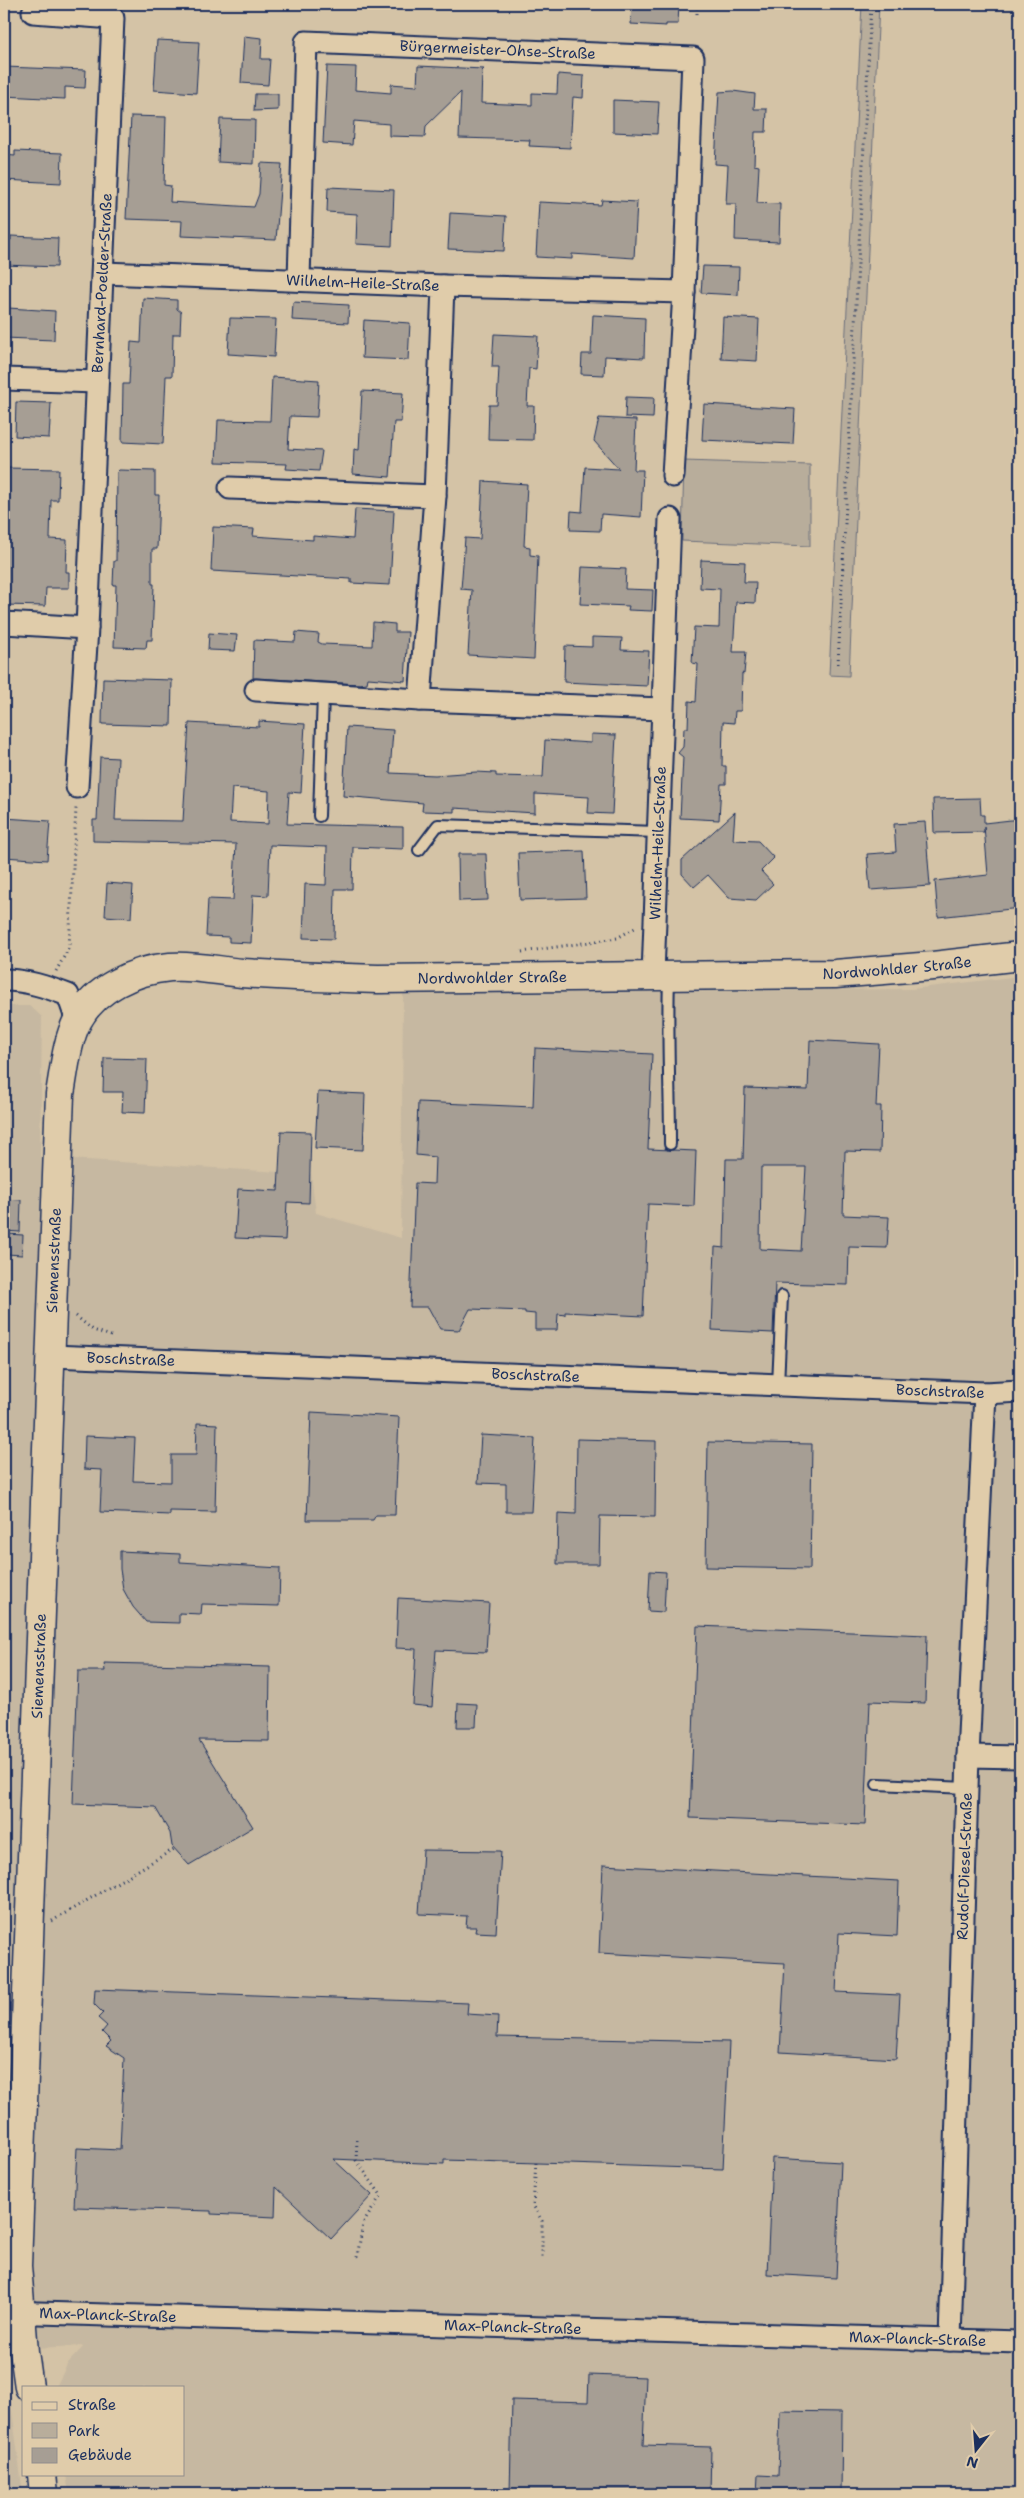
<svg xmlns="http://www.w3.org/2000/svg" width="1024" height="2498" font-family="'Shantell Sans',sans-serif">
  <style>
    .built { fill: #c6b8a1 }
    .green { fill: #b8ad9b; stroke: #6a6e7c }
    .building { fill: #a69e94; stroke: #1b2f5e; fill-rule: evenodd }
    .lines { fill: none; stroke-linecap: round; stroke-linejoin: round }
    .lane-casing { stroke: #1b2f5e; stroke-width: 14 }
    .street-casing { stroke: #1b2f5e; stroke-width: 25 }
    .secondary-casing { stroke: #1b2f5e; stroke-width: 31 }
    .path { stroke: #1b2f5e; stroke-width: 3; stroke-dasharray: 1 4; stroke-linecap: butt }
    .lane { stroke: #e0ccaa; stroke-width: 10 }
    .street { stroke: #e0ccaa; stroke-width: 21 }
    .secondary { stroke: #e0ccaa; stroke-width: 28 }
    .labels { text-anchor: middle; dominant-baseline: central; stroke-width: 4.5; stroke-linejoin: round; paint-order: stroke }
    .street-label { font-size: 15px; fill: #1b2f5e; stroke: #e0ccaa }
  </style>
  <rect width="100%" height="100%" fill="#d4c3a6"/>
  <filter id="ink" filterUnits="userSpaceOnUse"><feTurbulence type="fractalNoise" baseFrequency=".02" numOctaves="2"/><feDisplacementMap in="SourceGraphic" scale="10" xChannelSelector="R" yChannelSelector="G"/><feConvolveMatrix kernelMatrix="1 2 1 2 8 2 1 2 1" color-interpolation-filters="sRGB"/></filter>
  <g filter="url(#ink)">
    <path class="built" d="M1020,976V2494H69L66,2474H184V2387H56L68,2363L84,2346L4,2349L23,2494H4V1006H30L42,1017L40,1157L311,1174L316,1213L401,1238L403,994L912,989Z"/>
    <path class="green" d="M862,4H879L849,676L829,675Z
      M684,461L810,465V546L682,541Z"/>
    <path class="building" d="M632,4H679L678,24H666V26L631,24Z
      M244,36L262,38L261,59H270L268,85L241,83Z
      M157,40L199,42L196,93L154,90Z
      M327,66L356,67L355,90L391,93V84L417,86L418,66L484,69L482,71L481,103L532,105V93L557,94L558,74L584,76L583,98L573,97L570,148L529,146L530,140L459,138L461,92L426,126L425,137L389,136V124L354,121L352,145L323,143Z
      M4,67L86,70L85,88L65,87V99L4,96Z
      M733,91L755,94L754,109H767L766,132H755L754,165L759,166L757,203L780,204L779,242L735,240L736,204H726L728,165L715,164L719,92Z
      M255,94H278V110L254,111Z
      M613,100L659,102L657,134L613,132Z
      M131,116L166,117L164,185L171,186L170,202L254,207L259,194L261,163L282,164L276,240L181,236L182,221L126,219Z
      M220,119L255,120L254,164L218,162Z
      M15,151L62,153L61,183L4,180V155L15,156Z
      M328,187L394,190L392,246L356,244L357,214L327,212Z
      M602,200L637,202L634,258L572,254V259L536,257L539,202L601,205Z
      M450,213L506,216L504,251L448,249Z
      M11,236L58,238L57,267L4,265V240H11Z
      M703,266L739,267L738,295L701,293Z
      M143,298L177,300V309L181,312L180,334H173L172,376H166L163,444L122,442L123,384H129L131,342L141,343Z
      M293,302L349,305L348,323L292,320Z
      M8,308L55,311L54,340L4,338V313H8Z
      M593,315L645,318L644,358L605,356L604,375L581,374L582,354H591Z
      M723,317L759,319L757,361L721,359Z
      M230,318L276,319L274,357L228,354Z
      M364,320L410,323L408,360L362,358Z
      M494,334L538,336L536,369L529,368L527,406H534L533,440L488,439L489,405H497L499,367H492Z
      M272,377L319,380L317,417L290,416L288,449L322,451L319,471L286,469L287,464L216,462L218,420L270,421Z
      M362,391L403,393L401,422H394L390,477L353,474L354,449L359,450Z
      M626,397L654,398L653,418L625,417Z
      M16,402L51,403L49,438L15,436Z
      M704,404L795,409L793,444L702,440Z
      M599,418L636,420L634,470H643L641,517L601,514L600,531L570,530L571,511L582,512L585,467L619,469L594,441Z
      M7,468L59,469L58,500H51L50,539L67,540L66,572H69V588H46L45,606L4,605Z
      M119,470L155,471V495H159L157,549H152V584H154L152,640H147L146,648L114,647L116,585H113L114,561H116L117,472Z
      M483,481L527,484L524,546L530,547V555L538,556L534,659L468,655L472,590L461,589L465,538L480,539Z
      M355,509L394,511L390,585L351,583V579L211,571L213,527L254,529L253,536L313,540V536L353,539Z
      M701,560L745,562L744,582H756L755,603L736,602L733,652H746L744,674L742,673L741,711H735L734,723L723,722L722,766H726V784H721L719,820L680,818L683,757L678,753L683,747L684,728H688L689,701L696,702L698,664L692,663L694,627L719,628L720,589L700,588Z
      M582,567L626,569L625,589L653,590L652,611L628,610L629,606L580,604Z
      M373,622L395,624V632H408L405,681L368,678L367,683L360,684L253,678L254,640L295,642L296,632L319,634L318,642L322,644L372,646Z
      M209,633L237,635L235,651L208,650Z
      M592,637L622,638L621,650L649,651L647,686L564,682L565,646L592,647Z
      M103,678L172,680L171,726L102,724Z
      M259,721L305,724L301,793L289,792L287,824L403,827V849L353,847L352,889H335L334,939L303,938L305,884L326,885L327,847L270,845L268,896L253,895L251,943L229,942V937L206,936L208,899L233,900L236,844L93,841V820H97L100,757L118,758L115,820L183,821L189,723L259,727ZM232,788L269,791L268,824L230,822Z
      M347,727L393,730L390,773L435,775L476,772L496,773V776L543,777L545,740L591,743V734L616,735L612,814L588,813L589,797L535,794V813L454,808V812L422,811L423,803L343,796Z
      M980,798L981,815H984V823L1020,819V908L938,917L935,881L988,875L984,826V832L934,833L933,799Z
      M735,812L733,840L758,841L774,858L761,871L773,884L756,900L729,898L708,875L694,887L682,874V860Z
      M4,818L50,821L47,860L4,857Z
      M925,822L930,886L870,890L867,854L896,852L894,824Z
      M584,851L586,898L520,900L518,853Z
      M458,854H486L488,900L459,901Z
      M107,883L133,885L131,918L105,916Z
      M810,1040L879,1044L876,1106H881L880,1152L845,1151L843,1215L889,1217L887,1248L849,1247L848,1285L775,1283L773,1333L712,1330L715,1247L724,1248L726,1159H743L745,1088L808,1090ZM761,1167H806L801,1251L760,1249Z
      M535,1048L652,1054L648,1149L696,1151L694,1206L648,1204L643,1316L565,1312V1315L558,1314L557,1330H535V1314L525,1313V1311L470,1309L459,1330L440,1329L428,1307H410L415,1183L434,1184L435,1157L416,1155L418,1102L533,1107Z
      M104,1058L147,1059L145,1113L122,1112L123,1092H103Z
      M318,1092L365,1094L363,1150L315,1148Z
      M281,1131L311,1132L309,1203L287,1202L285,1240L235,1238L238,1189L278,1191Z
      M4,1199L21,1200L20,1232L4,1231Z
      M7,1234L23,1235L22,1255L6,1254Z
      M311,1412L399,1417L395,1515H376L373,1520H307Z
      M197,1423L217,1424L215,1512L170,1511V1515L100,1512L102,1470L84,1469L85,1436L135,1438L133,1481L171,1482V1455H196Z
      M481,1435L535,1438L531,1512H506V1484L478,1483Z
      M577,1439L656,1441L655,1517L600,1516L599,1564H557L558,1513L576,1514Z
      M708,1442L812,1444L810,1569L706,1567Z
      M120,1551L180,1554V1562L280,1568L279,1606L202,1604L201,1614L179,1613V1623L146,1622L133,1607L123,1589L120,1569Z
      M650,1571L666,1572L664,1612L648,1611Z
      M398,1598L489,1603L486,1652L436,1650L432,1707L413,1705L416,1649L396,1648Z
      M697,1626L927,1635L925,1703L870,1701L865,1825L690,1818Z
      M104,1663L270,1667L269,1741L199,1740L253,1827L189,1865L172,1846L170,1833L155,1807L73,1804L78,1671H105Z
      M458,1703L477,1704L476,1727H457Z
      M423,1850L501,1851L496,1933L475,1932L476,1927H466L467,1916L419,1914Z
      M603,1865L899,1881L897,1936L839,1933L836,1992L900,1995L896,2059L780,2052L785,1963L599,1953Z
      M95,1989L468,2003L467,2014L498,2016L497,2037L729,2042L723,2169L444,2160V2164L333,2159L372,2195L331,2239L276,2187L275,2217L211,2214V2211L74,2207L77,2148L120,2150L124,2058L106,2046L111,2041L102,2032L107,2026L98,2018L103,2013L94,2004Z
      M772,2158L841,2162L836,2278L767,2274Z
      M589,2375L646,2377L643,2445L711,2447L710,2494H510L512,2400L588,2402Z
      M780,2411L842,2412L841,2494H757L758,2475L778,2476Z"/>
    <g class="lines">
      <g class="lane-casing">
        <path id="lane" d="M319,816L323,694
          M419,850L438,825L658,832
          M669,978C667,1033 670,1088 670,1144
          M778,1385L782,1296
          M877,1784L967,1788"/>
      </g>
      <g class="street-casing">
        <g id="street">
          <path d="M33,12L113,18L87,628L77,787"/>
          <path id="s1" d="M103,273L443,286L435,496L420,700L662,709"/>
          <path id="s2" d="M299,279L306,42L693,58L684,292L673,476"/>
          <path d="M443,286L684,292"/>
          <path d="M4,379L97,382"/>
          <path d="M230,488L435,496"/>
          <path d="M4,623L87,628"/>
          <path d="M256,690L420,700"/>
          <path id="s3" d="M653,975L670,519"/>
          <path d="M4,980C26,980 47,987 68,995L77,1021"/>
          <path id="s4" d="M51,1356L985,1393L1020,1391"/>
          <path d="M968,1756L1020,1757"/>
          <path id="s5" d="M4,2312L1020,2342"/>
          <path id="s6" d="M950,2340L968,1756L985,1393"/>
        </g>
      </g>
      <g class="secondary-casing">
        <g id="secondary">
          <path id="s7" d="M29,2387L24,2352L17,2266L60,1094C64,1072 67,1039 78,1020C95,988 135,970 170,967C193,965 219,971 242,973C287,976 332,978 378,979L835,974L933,966L1020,956"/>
          <path d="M42,2474L44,2494"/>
        </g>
      </g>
      <path class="path" d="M697,14V4
        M838,664L871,4
        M522,952L617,938L635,928
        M56,971L69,948L76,808
        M76,1316L93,1330L111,1336
        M52,1921L174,1849
        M357,2140L356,2160L381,2195L363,2224L357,2257
        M1015,2140H1020
        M536,2163L533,2205L542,2221V2259"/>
      <use href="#lane" class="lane"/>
      <use href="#street" class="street"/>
      <use href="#secondary" class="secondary"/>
    </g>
  </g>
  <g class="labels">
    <g class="street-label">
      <text stroke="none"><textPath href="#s2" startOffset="429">Bürgermeister-Ohse-Straße</textPath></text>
      <text transform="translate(102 283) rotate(-87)">Bernhard-Poelder-Straße</text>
      <text stroke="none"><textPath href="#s1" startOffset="260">Wilhelm-Heile-Straße</textPath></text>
      <text stroke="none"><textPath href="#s3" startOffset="132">Wilhelm-Heile-Straße</textPath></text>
      <text stroke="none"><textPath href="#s7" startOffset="2209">Nordwohlder Straße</textPath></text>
      <text stroke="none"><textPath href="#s7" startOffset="1804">Nordwohlder Straße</textPath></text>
      <text stroke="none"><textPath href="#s7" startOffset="1128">Siemensstraße</textPath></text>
      <text stroke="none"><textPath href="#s4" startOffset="80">Boschstraße</textPath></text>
      <text stroke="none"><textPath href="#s4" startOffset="485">Boschstraße</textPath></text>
      <text stroke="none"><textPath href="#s4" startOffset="890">Boschstraße</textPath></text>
      <text stroke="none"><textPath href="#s7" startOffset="722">Siemensstraße</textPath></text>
      <text stroke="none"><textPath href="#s6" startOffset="474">Rudolf-Diesel-Straße</textPath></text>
      <text stroke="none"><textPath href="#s5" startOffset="104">Max-Planck-Straße</textPath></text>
      <text stroke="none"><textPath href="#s5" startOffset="509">Max-Planck-Straße</textPath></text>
      <text stroke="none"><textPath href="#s5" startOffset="914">Max-Planck-Straße</textPath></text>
    </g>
  </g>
  <rect width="1024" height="2498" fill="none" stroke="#e0ccaa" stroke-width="20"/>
  <rect x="10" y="10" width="1004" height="2478" fill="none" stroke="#1b2f5e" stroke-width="2" filter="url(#ink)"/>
  <rect x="22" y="2386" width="162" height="90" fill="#e0ccaa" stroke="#918d8c"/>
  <rect x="32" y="2402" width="25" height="8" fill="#e0ccaa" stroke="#918d8c"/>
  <text x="68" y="2410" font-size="15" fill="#1b2f5e">Straße</text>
  <rect x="32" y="2423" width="25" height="15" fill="#b8ad9b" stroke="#918d8c"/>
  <text x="68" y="2436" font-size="15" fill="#1b2f5e">Park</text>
  <rect x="32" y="2448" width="25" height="15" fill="#a69e94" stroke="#918d8c"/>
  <text x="68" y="2460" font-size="15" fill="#1b2f5e">Gebäude</text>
  <g transform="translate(976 2450) rotate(197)" stroke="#e0ccaa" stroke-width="4" paint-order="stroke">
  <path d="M0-4L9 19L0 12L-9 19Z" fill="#1b2f5e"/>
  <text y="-8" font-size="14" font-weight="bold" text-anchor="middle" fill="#1b2f5e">N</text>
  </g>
</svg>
